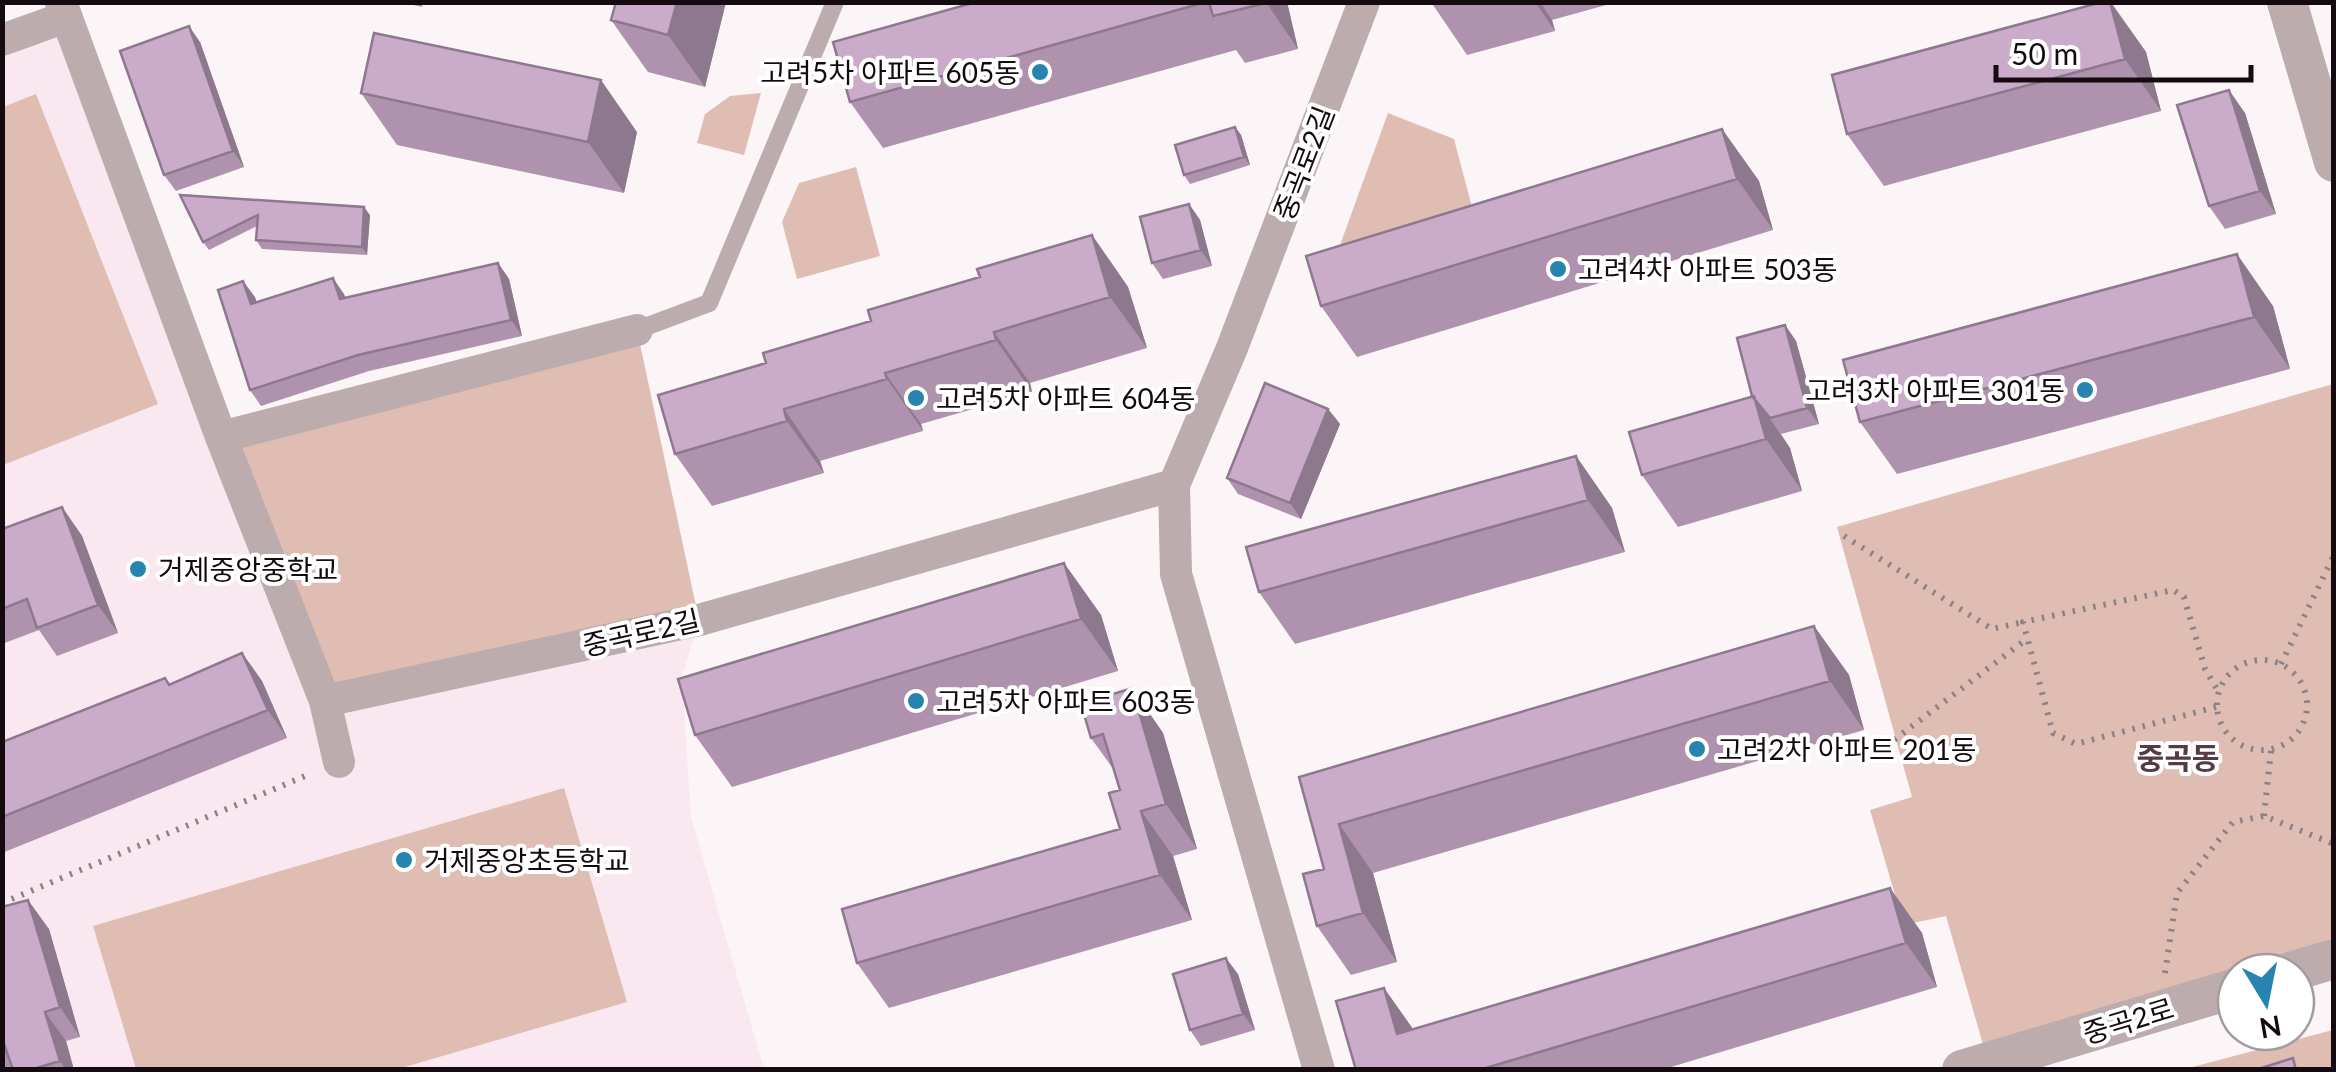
<svg xmlns="http://www.w3.org/2000/svg" width="2336" height="1072" font-family="Lato,'Noto Sans KR',sans-serif">
  <style>
    .built { fill: #f9e8ef }
    .green { fill: #dfbdb3 }
    .lines { fill: none; stroke-linecap: round; stroke-linejoin: round }
    .path { stroke: #8b8286; stroke-width: 6; stroke-dasharray: 2.5 8; stroke-linecap: butt }
    .service { stroke: #bcacad; stroke-width: 18 }
    .minor { stroke: #bcacad; stroke-width: 32 }
    .tertiary { stroke: #bcacad; stroke-width: 40 }
    .wall { fill: #af93ae }
    .shaded-wall { fill: #8e788d }
    .building { fill: #cbabca; stroke: #8e788d; stroke-width: 2.5 }
    .poi-dot { fill: #2784b1; stroke: #fff; stroke-width: 4 }
    .labels { text-anchor: middle; dominant-baseline: central; stroke-width: 8; stroke-linejoin: round; paint-order: stroke }
    .poi-label { font-size: 28px; fill: #150a0f; stroke: #fff; text-anchor: start }
    .street-label { font-size: 28px; fill: #150a0f; stroke: #fff }
    .neighbourhood-label { font-size: 30px; font-weight: bold; fill: #563b47; stroke: #fff }
  </style>
  <rect width="100%" height="100%" fill="#fcf5f8"/>
  <path class="built" d="M66,17L221,437L699,620L682,677L691,817L764,1069H3L2,40Z"/>
  <path class="green" d="M761,93L744,155L697,143L705,114L730,96Z
    M36,94L158,404L3,465V107Z
    M1388,113L1454,139L1477,226L1332,267Z
    M856,167L880,256L797,279L782,222L799,183Z
    M637,330L699,620L325,701L221,437Z
    M2333,384V959L2290,972H2236L1988,1062L1946,916L1904,925L1870,810L1912,797L1837,527Z
    M564,788L627,1002L398,1069H136L93,926Z
    M2333,1030V1068L2181,1070Z"/>
  <g class="lines">
    <path class="path" d="M1844,536L1992,629L2023,622
      M2217 705a45 45 0 1 1 90 0a45 45 0 1 1-90 0Z
      M2281,664L2334,555
      M2216,707L2076,744L2053,733L2023,622L2173,590L2184,597L2205,669L2218,691
      M1886,746L2028,638
      M2264,816L2271,750
      M2,903L310,774
      M2165,973L2177,893L2233,822L2264,816L2334,844"/>
    <path class="service" d="M637,330L709,303L835,2"/>
    <path class="minor" d="M61,2L221,437L325,701L699,620L1174,485L1232,348L1364,2
      M2,40L66,17
      M221,437L637,330
      M1174,485L1176,574L1319,1070
      M325,701L339,762"/>
    <path class="tertiary" d="M2287,2L2334,162
      M2290,972L2334,959
      M1962,1070L2236,988"/>
  </g>
  <path class="wall" d="M401,2H423L422,7Z
    M616,2H726L705,87L648,72L611,20Z
    M976,2H1287L1298,49L1245,63L1236,50L883,148L850,102Z
    M1431,2H1617L1552,20L1555,31L1467,55Z
    M2102,2H2111L2146,52L2161,111L1884,186L1847,134Z
    M200,42L244,167L176,191L164,175Z
    M361,93L637,132L624,193L397,145Z
    M2245,113L2276,214L2225,229L2209,206Z
    M1235,127L1241,135L1250,165L1190,184L1184,175Z
    M1722,129L1759,181L1773,230L1357,357L1321,306Z
    M180,195L370,215L367,255L262,249L256,240L257,226L209,250L203,242Z
    M1189,204L1200,220L1212,266L1163,279L1152,263Z
    M1092,235L1128,287L1147,348L1030,383L1032,392L921,424L923,431L820,461L824,473L712,506L675,454L766,363L980,277Z
    M498,263L509,279L522,336L369,371L261,406L250,390L255,297L256,302L344,294L345,298Z
    M2273,306L2290,369L1897,474L1860,422Z
    M1785,325L1796,341L1819,424L1781,434L1790,448L1802,491L1678,527L1642,475L1752,396Z
    M1328,409L1340,424L1301,519L1238,494L1227,478Z
    M1576,456L1612,508L1625,552L1295,644L1259,592Z
    M62,507L82,536L118,633L57,656L39,630L2,644V529Z
    M1064,563L1101,615L1118,671L732,787L695,735Z
    M1814,626L1849,675L1864,730L1373,873L1397,962L1351,975L1317,926L1324,869L1299,777Z
    M242,653L262,681L287,738L2,853V742L170,685Z
    M1132,688L1163,733L1197,849L1173,856L1192,920L889,1008L857,963L1120,829V790L1114,770L1091,738Z
    M1890,888L1922,933L1937,987L1661,1070H1356L1384,988L1413,1029Z
    M2,907L49,929L80,1037L66,1041L74,1070H2Z
    M1238,974L1255,1030L1201,1046L1190,1030Z"/>
  <path class="shaded-wall" d="M677,2H726L705,87L668,35Z
    M1266,2H1287L1298,49Z
    M1535,2H1540L1552,20L1555,31Z
    M2110,2L2146,52L2161,111L2125,59Z
    M189,26L200,42L244,167L233,151Z
    M601,80L637,132L624,193L588,142Z
    M2229,90L2245,113L2276,214L2260,191Z
    M1235,127L1241,135L1250,165L1244,157Z
    M1722,129L1759,181L1773,230L1737,179Z
    M1189,204L1200,220L1212,266L1201,250Z
    M364,207L370,215L367,255L362,247Z
    M1092,235L1128,287L1147,348L1110,297Z
    M2237,254L2273,306L2290,369L2254,317Z
    M498,263L509,279L522,336L511,320Z
    M333,278L344,294L351,315L340,299Z
    M243,281L255,297L262,320L251,304Z
    M1785,325L1796,341L1819,424L1807,408Z
    M994,332L1030,383L1032,392L996,340Z
    M885,373L921,424L923,431L887,379Z
    M1754,396L1790,448L1802,491L1766,439Z
    M784,409L820,461L824,473L787,421Z
    M1328,409L1340,424L1301,519L1290,503Z
    M1576,456L1612,508L1625,552L1588,500Z
    M62,507L82,536L118,633L98,605Z
    M1064,563L1101,615L1118,671L1081,619Z
    M1814,626L1849,675L1864,730L1830,681Z
    M242,653L262,681L287,738L268,710Z
    M1132,688L1163,733L1197,849L1166,804Z
    M1141,811L1173,856L1192,920L1160,875Z
    M1339,824L1373,873L1397,962L1363,913Z
    M1890,888L1922,933L1937,987L1906,943Z
    M28,900L49,929L80,1037L60,1007Z
    M1226,958L1238,974L1255,1030L1243,1014Z
    M1384,988L1415,1032L1397,1034Z
    M45,1012L66,1041L74,1070H66L60,1061Z"/>
  <path class="building" d="M616,2H677L668,35L611,20Z
    M976,2H1206L850,102L833,42Z
    M1209,2H1266V3L1213,16Z
    M2102,2H2110L2125,59L1847,134L1832,75Z
    M189,26L233,151L164,175L120,51Z
    M374,33L601,80L588,142L361,93Z
    M2229,90L2260,191L2209,206L2177,105Z
    M1235,127L1244,157L1184,175L1175,145Z
    M1722,129L1737,179L1321,306L1306,256Z
    M180,195L364,207L362,247L256,240L258,215L203,242Z
    M1189,204L1201,250L1152,263L1140,217Z
    M1092,235L1110,297L994,332L996,340L885,373L887,379L784,409L787,421L675,454L658,395L766,363L763,353L871,321L868,310L980,277L977,269Z
    M2237,254L2254,317L1860,422L1843,360Z
    M498,263L511,320L358,355L250,390L218,290L243,281L251,304L333,278L340,299Z
    M1785,325L1807,408L1770,418L1752,396L1737,338Z
    M1265,383L1328,409L1290,503L1227,478Z
    M1754,396L1766,439L1642,475L1629,432Z
    M1576,456L1588,500L1259,592L1246,547Z
    M62,507L98,605L37,628L27,599L2,609V529Z
    M1064,563L1081,619L695,735L678,679Z
    M1814,626L1830,681L1339,824L1363,913L1317,926L1303,874L1324,869L1299,777Z
    M242,653L268,710L2,817V742L165,678L169,685Z
    M1132,688L1166,804L1141,811L1160,875L857,963L842,909L1120,829L1109,793L1120,790L1103,734L1091,738L1081,704Z
    M1890,888L1906,943L1479,1070H1356L1336,1001L1384,988L1397,1034Z
    M28,900L60,1007L45,1012L60,1061L30,1070H13L2,1038V907Z
    M1226,958L1243,1014L1190,1030L1173,974Z
    M2293,1058L2296,1070H2255Z"/>
  <g class="poi-dot">
    <circle cx="1040" cy="72" r="10"/>
    <circle cx="1558" cy="269" r="10"/>
    <circle cx="2085" cy="390" r="10"/>
    <circle cx="916" cy="398" r="10"/>
    <circle cx="138" cy="569" r="10"/>
    <circle cx="916" cy="701" r="10"/>
    <circle cx="1697" cy="749" r="10"/>
    <circle cx="404" cy="860" r="10"/>
  </g>
  <g class="labels">
    <g class="poi-label">
      <text x="1020" y="72" text-anchor="end">고려5차 아파트 605동</text>
      <text x="1578" y="269">고려4차 아파트 503동</text>
      <text x="2065" y="390" text-anchor="end">고려3차 아파트 301동</text>
      <text x="936" y="398">고려5차 아파트 604동</text>
      <text x="158" y="569">거제중앙중학교</text>
      <text x="936" y="701">고려5차 아파트 603동</text>
      <text x="1717" y="749">고려2차 아파트 201동</text>
      <text x="424" y="860">거제중앙초등학교</text>
    </g>
    <g class="street-label">
      <text transform="translate(1303 163) rotate(-69)">중곡로2길</text>
      <text transform="translate(641 632) rotate(-13)">중곡로2길</text>
      <text transform="translate(2128 1020) rotate(-17)">중곡2로</text>
    </g>
    <g class="neighbourhood-label">
      <text x="2178" y="757">중곡동</text>
    </g>
  </g>
  <rect width="2336" height="1072" fill="none" stroke="#150a0f" stroke-width="10"/>
  <g transform="translate(2266 1002) rotate(170)"><circle r="48" fill="#ffffff" stroke="#a19d9f" stroke-width="2.5"/>
  <path d="M0-8L18 38L0 25L-18 38Z" fill="#2784b1"/>
  <text y="-15" font-size="28" font-weight="bold" text-anchor="middle" fill="#150a0f">N</text>
  </g>
  <path d="M1996 65v15h255v-15" fill="none" stroke="#150a0f" stroke-width="5"/>
  <text x="2011" y="65" font-size="30" fill="#150a0f" stroke="#ffffff" stroke-width="8" paint-order="stroke">50 m</text>
</svg>
